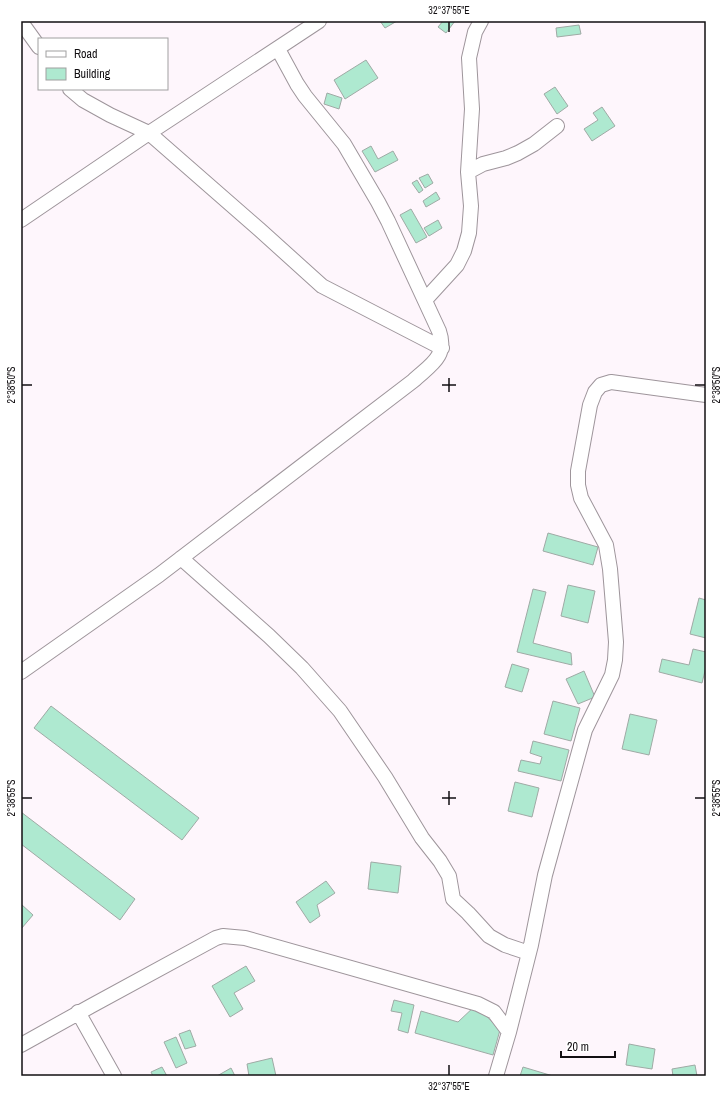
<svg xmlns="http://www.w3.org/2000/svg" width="727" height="1097" font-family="'Archivo Narrow',sans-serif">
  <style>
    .building { fill: #aee9d0; stroke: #9faaa5 }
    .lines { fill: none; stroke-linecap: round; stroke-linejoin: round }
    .street-casing { stroke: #9e959b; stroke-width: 16 }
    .street { stroke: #fff; stroke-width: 14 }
    .ticks { fill: none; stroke: #120f12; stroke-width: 1.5 }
    .neatline { fill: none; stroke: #120f12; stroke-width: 1.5 }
    .ticks-label { font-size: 10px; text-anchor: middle; fill: #120f12 }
  </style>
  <rect width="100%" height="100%" fill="#fef6fc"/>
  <path class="building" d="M380,21H397L385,28Z
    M443,21H455L446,33L438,27Z
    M579,25L581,34L557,37L556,28Z
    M366,60L378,78L345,99L334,80Z
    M555,87L568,106L557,114L544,94Z
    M327,93L342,98L339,109L324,104Z
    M602,107L615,126L592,141L584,129L598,120L593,113Z
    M371,146L378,159L393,151L398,160L375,172L362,151Z
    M428,174L433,183L425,188L419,178Z
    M417,180L423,190L419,193L412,183Z
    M436,192L440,199L426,207L423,201Z
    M411,209L427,237L416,243L400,215Z
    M438,220L442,228L429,236L424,228Z
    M548,533L598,547L593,565L543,551Z
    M568,585L595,591L588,623L561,616Z
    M533,589L546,592L533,643L571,653L572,665L517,652Z
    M699,598L706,600V638L690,634Z
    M693,649L706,652V667L702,683L659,672L662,659L689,665Z
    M512,664L529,669L522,692L505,687Z
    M584,671L595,697L578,704L566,679Z
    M553,701L580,708L571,741L544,734Z
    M51,706L199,818L182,840L34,728Z
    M630,714L657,720L649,755L622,749Z
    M533,741L569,750L561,781L518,771L521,760L540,764L542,757L530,753Z
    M515,782L539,788L532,817L508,811Z
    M21,812L135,899L120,920L21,844Z
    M371,862L401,866L398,893L368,889Z
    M326,881L335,893L317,905L320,916L310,923L296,902Z
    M21,904L33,915L21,929Z
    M246,966L255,981L234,993L243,1009L230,1017L212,986Z
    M394,1000L414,1005L408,1033L398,1030L402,1013L391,1011Z
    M476,1005L500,1030L493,1055L415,1033L421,1011L458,1022Z
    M190,1030L196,1046L185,1049L179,1034Z
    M176,1037L187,1063L176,1068L164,1042Z
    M629,1044L655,1049L652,1069L626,1065Z
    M272,1058L276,1076H249L247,1064Z
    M695,1065L697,1076H673L672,1069Z
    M162,1067L167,1076H153L151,1072Z
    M523,1067L553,1076H520Z
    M231,1068L235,1076H217Z"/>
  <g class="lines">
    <g class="street-casing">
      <path id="street" d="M21,22L39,47
        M70,89L83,100L110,115L149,133L260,230L322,286L442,348
        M468,172L483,164L506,158L518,153L534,144L557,126
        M21,220L149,133L319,21
        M425,300L457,265L464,251L469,233L471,206L468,172L472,109L469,58L475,32L481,21
        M181,558L269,636L302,668L340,711L385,777L422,838L440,861L449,876L453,899L468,913L489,936L505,945L529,953
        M21,672L159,575L413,381C430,365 448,357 439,331L388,221L378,202L344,144L305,96L297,84L278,49
        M78,1012L114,1076
        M21,1045L91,1006L216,938L223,936L245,938L478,1004L494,1012L509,1032
        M496,1076L509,1032L531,945L545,875L585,730L612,675L615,660L616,642L610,569L606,545L581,498L578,485V471L590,405L595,392L601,385L611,382L706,395"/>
    </g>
    <use href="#street" class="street"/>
  </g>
  <path class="ticks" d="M449,22V32M449,378V392M22,385H32M442,385H456M695,385H705M449,791V805M22,798H32M442,798H456M695,798H705M449,1065V1075"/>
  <rect width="727" height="1097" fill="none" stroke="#ffffff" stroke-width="44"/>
  <rect x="38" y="38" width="130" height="52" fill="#ffffff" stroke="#a09fa0"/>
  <rect x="46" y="51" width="20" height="6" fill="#ffffff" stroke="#a09fa0"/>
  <text x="74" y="58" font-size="12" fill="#120f12">Road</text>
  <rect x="46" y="68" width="20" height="12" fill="#aee9d0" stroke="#a09fa0"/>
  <text x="74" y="78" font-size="12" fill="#120f12">Building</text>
  <path d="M561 1051v6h54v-6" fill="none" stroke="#120f12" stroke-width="2"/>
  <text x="567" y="1051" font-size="12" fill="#120f12" stroke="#ffffff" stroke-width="3" paint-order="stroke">20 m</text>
  <rect x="22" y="22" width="683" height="1053" class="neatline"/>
  <g class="ticks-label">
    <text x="449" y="14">32°37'55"E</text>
    <text transform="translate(11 385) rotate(-90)" y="4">2°38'50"S</text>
    <text transform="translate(716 385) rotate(-90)" y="4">2°38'50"S</text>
    <text transform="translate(11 798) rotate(-90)" y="4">2°38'55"S</text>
    <text transform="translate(716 798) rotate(-90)" y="4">2°38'55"S</text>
    <text x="449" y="1090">32°37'55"E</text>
  </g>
</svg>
